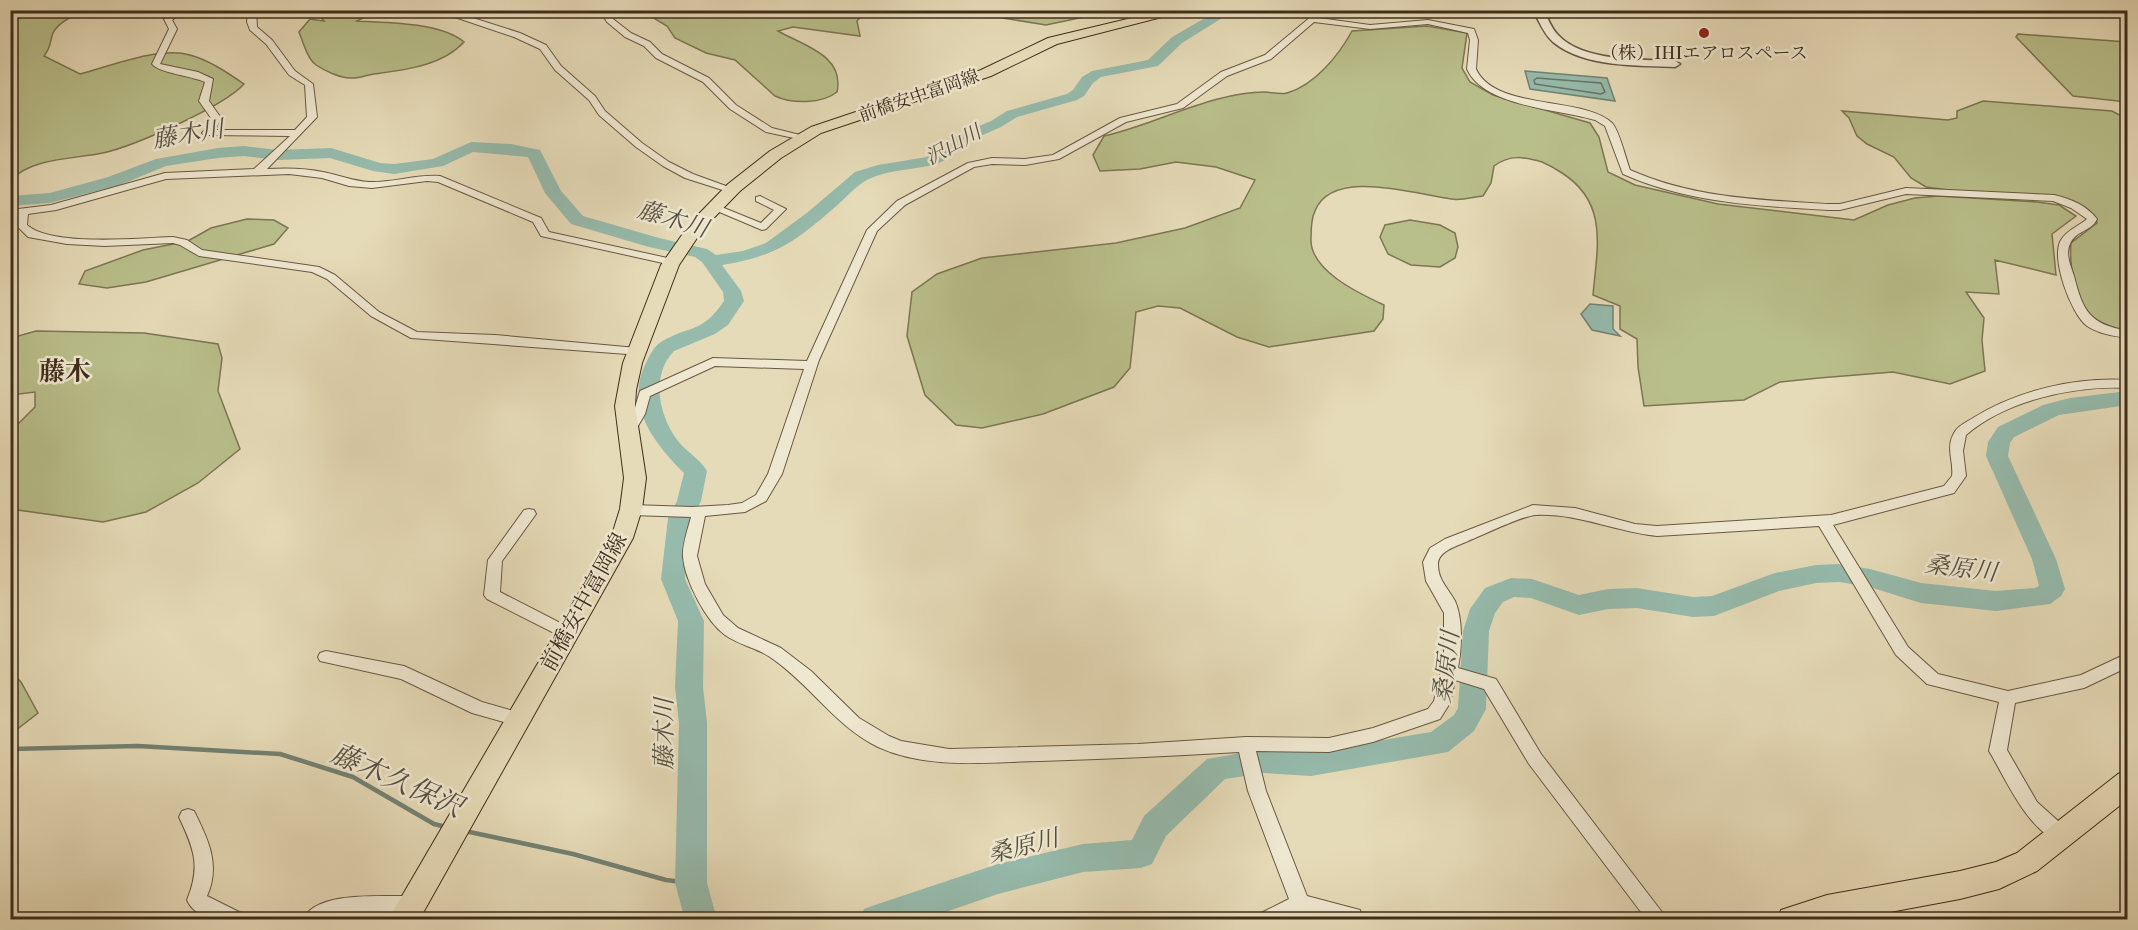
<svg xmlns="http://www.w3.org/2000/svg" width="2138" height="930" font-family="'IM FELL French Canon','Noto Serif JP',serif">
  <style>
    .green { fill: #b9bf8b; stroke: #7c7653; stroke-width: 1.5 }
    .water { fill: #96bbad; stroke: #738273; stroke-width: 1.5 }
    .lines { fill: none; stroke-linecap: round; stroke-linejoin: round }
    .shore { stroke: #6a7464; stroke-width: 1.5 }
    .stream { stroke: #738273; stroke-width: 4.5 }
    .river { fill: #96bbad; fill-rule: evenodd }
    .minor-casing { stroke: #695842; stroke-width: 2 }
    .tertiary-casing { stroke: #695842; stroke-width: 3 }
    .primary-casing { stroke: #3f2d1b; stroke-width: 2 }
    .minor { fill: #efe8d1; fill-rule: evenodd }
    .tertiary { fill: #efe8d1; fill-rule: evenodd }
    .primary { fill: #e6dbb8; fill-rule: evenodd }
    .poi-dot { fill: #8f2418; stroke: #efe8d1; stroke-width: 2 }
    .labels { text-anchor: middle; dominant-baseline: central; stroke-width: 5; stroke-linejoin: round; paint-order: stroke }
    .far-poi-label { font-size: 18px; fill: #3f2d1b; stroke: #efe8d1 }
    .far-street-label { font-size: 18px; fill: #3f2d1b; stroke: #efe8d1 }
    .far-water-label { font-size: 20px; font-style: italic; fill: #555040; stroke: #efe8d1 }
    .street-label { font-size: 22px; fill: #3f2d1b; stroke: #efe8d1 }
    .water-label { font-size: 24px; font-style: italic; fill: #555040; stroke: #efe8d1 }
    .quarter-label { font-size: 26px; font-weight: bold; fill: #3f2d1b; stroke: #efe8d1 }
    .near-water-label { font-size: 28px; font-style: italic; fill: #555040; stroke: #efe8d1 }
  </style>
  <rect width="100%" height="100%" fill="#e6dbb8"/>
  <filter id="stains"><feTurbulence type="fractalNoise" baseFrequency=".00333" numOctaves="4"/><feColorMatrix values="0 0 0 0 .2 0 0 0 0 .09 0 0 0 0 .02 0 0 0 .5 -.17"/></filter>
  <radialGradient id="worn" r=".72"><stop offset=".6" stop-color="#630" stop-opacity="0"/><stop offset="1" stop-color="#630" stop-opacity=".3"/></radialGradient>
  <path class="green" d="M11,11H86C75,15 59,21 53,33C49,43 52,46 44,56L80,74C110,66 160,46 190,55C209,60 228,73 244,84C223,107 134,146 103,153C73,159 32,158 11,180Z
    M315,11H376L357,21C387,23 440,22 464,42C442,66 404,70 374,74C366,75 358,79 351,78C340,78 325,71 316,65C307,58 303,42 299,32L310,19L324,21Z
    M642,11H866L857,21L860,36L793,27L778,31C802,45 845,55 837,92C822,104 792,104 775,96L735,60L706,53L675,38L667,26Z
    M1001,11V10L1139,11L1084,17L1046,25L1003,18Z
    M1427,26L1467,33L1462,68L1470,82L1493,95L1590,123L1599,137L1608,172L1635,185L1718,204L1854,220L1888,205L1915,198L1938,196L2037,202L2059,205L2076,216L2052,234L2056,275L1995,260L1999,294L1966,292L1984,318L1982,340L1985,371L1950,384L1893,372L1819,378L1780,382L1744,400L1644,406L1638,367L1637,339L1620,329V306L1593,295C1597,248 1609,203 1562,173C1556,169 1549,165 1542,162C1524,157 1510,154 1494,166L1491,183L1483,196C1473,197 1461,201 1451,199C1418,195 1332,167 1315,211C1311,219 1311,229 1311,238C1309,270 1358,293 1384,305L1383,319L1374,331L1269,347L1237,337L1180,308L1158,306L1136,312L1130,368L1114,387L1043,414L982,428L956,425L925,395L907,336L912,292L937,274L982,258L1116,243L1185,228L1240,208L1255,180L1216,167L1176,162L1140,169L1100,171L1093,155L1104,136C1144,127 1179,109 1218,99C1233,95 1248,92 1264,92C1271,92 1280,95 1287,93C1315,85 1339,55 1352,31Z
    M2018,34L2127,42V102L2073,96L2016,37Z
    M1983,101L2112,111L2127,119V332C2119,330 2107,330 2099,326C2076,314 2069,265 2071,243L2097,223L2096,219L2068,200L1977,194L1926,187L1911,178L1894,157L1867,144L1857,136L1849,118L1842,111L1948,120L1957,118V111Z
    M247,219L274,220L288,228L274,244L146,282L107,288L79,284L85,271L143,250L188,241L211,228Z
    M1410,220L1440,225L1455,233L1458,247L1455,258L1440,267L1411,265L1388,254L1380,237L1385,225Z
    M36,331L144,333L218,344L222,358L218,391L240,449L198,483L146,512L103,522L11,509V431L35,407V392L11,395V338Z
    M11,672L21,682L38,713L11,734Z"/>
  <path class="water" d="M1525,71L1607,78L1615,101L1530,89Z
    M1590,304L1613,306V329L1620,336L1592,330L1581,314Z"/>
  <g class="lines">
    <path class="shore" d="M1537,78L1601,83L1605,92L1601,94L1535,84L1534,80Z"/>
    <path class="stream" d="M10,749L138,746L280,754L353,777L434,824L446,827
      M465,831L573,854L666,880L691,883"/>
    <path class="river" d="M1219,10H1235L1182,43L1158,66L1101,77L1093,83L1084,96L1077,100L1017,117L1001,127L960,145L945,160L937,164C915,170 890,169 869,179C857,184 845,199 834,208C795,242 774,257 722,265L741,291L744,301L728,325L715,334L674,351C650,376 659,416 678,441C687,452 700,459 707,471L701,501L692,518L685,579L704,621L703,687L707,723V883L717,920H685L675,883L679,723L675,687L678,621L661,579L668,518L677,501L684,473C655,444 625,407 645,365C649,357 653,347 661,342C689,325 702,334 724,301L723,292L702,262L695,257L649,247L571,224L545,193L528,157L473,152L443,166L394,174L373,171L330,158L278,160L244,156L218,158L166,166L120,185L50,203L10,206V196L50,193L108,177L156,159L218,148L244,146L278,150L331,148L380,163L394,164L433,159L471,142L511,144L540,150L561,191L583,216L659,238L707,249L716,255L743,251L766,243L808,212L855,172L878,165L927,157L948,139L991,121L1007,111L1067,94L1073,90L1082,77L1092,71L1148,60L1172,37Z
      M2128,391V405L2059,415L2014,437L2010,443L2008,456L2056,559L2065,589L2061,596L2050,604L1996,611L1921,603L1870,587L1839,582L1816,583L1779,591L1714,616L1693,617L1637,608L1608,609L1579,615L1531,598L1514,597L1503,602L1495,613L1489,631L1486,709L1474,731L1448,752L1311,776L1264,773L1225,779L1166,836L1152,864L1141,868L1083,872L998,894L922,920H859L864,909L875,905L998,864L1083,844L1132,840L1144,816L1207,759L1264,749L1311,752L1431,732L1454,715L1458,708L1463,631L1470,609L1485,588L1511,578L1532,579L1579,595L1608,589L1637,588L1693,597L1712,596L1775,573L1816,565L1839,564L1870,569L1921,583L1996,591L2035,588L2039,586L2032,559L1986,456L1988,442L1998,427L2043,405L2070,398Z"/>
    <g class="minor-casing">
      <path id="minor" d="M174,10H184L172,20L177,29L160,64L198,72L213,79L209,101L221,118L215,130H295L307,117L305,85L289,75L266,44L250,30L247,22L248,10H256L257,27L272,40L295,71L313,84L317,117L267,169C286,168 305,168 323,172C339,175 353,181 369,182C393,183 416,174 440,176L541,218L549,232L672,259L677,262L672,265L541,236L533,222L438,182L427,181L372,188L349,186L322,178L289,174L166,179L56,210L28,214L27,225C52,247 139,238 173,237L187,240L202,250L319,267L335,275L379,312L417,332L495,335L637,348L641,349L643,352L641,355L411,338L371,316L327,279L312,272L199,256L180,245L173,243L105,246L67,244L28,237L17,226L18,215L10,216V210L51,205L165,173L254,169L290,136L204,135L202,133L210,124L211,118L199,101L205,82C192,76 159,73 152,64L169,29L164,19Z
        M434,10H448L520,33L546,45L561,66L595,96L605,111L642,143L669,162L693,174L737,190L732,193L685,178L663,166L636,147L599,115L589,100L555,70L540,49L514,37Z
        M600,10H608L613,19L631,33L650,42L662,54L709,78L736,105L772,128L808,137L803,140L766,132L730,109L703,82L656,58L644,46L625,37L607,22Z
        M1319,10H1328L1319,18L1370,25L1428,20L1474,29L1478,40L1476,69C1495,111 1584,96 1612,123C1619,130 1626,159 1630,170C1693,198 1760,200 1828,204H1840L1906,188L2054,195C2071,199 2086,205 2097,219C2092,231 2075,231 2070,244C2065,254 2071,266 2074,276C2083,311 2089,324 2128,331V338C2114,336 2099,334 2087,326C2071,314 2050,257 2061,240C2067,230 2079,226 2087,219L2071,208L2053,201L1906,194L1840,210H1828C1758,206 1688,203 1623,174L1605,126L1595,120C1559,109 1484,107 1467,69L1470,40L1468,33L1428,24L1370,29L1314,22L1271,59L1227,76L1183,108L1126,122L1059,159L1025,165L992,164L974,167L905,205L877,231L819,360L782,474L766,501L745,512L705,516L697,556L705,584L723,615L738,628L781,648L811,671L859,718L889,736L901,741L949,749L1138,744L1246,737L1329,738L1373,728L1428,709L1434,701L1444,659V613L1426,581L1423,562L1430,548L1445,539L1533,505L1575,508L1635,524L1657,526L1831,515L1944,486L1952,476C1954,462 1946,449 1953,435C1957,426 1965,423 1973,418C2018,390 2075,377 2128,380V388C2076,385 2006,400 1966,435L1963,451L1966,476L1954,493L1833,525L1908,647L1938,674L2008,691L2081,675L2128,653V667L2084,688L2015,703L2007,750L2037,802L2067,829L2070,835L2067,841L2061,843C2029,831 2008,784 1992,756L1989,751L1999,702L1927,684L1896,655L1819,526L1657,536C1616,532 1578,513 1536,515C1521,516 1484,535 1468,541C1458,546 1437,551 1438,565C1438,580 1448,588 1455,601C1463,619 1462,648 1458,668L1496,679L1541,754L1668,920H1647L1529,764L1484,689L1455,680L1450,703L1440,719L1373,742L1329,752L1256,751L1266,791L1307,896L1360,910L1363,920H1328L1301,912L1288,920H1259L1261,913L1289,899L1248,791L1239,752C1173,756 1106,759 1040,761C987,762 928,770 878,747C835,726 810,684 770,657C757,648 739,645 725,635C706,621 685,581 683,557C682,545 688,529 691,517L632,515L625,510L632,505L692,507L728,505L742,503L756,495L768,474L804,369L715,366L650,396L645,414L635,431H625L623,428L633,414L640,391L713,358L807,361L867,230L897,201L968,163L992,158L1025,159L1053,155L1120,118L1177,104L1221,72L1265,55Z
        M760,196L786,209L766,229L762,230L710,208L711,206H719L761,223L774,210L756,201V197Z
        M529,509L534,510L536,514L502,561L500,592L572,629L574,633L572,637L566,639L487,599L484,595L488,560L524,510Z
        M326,651L404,666L482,702L524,714L526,719L524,724L518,726L472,713L401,679L320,661L318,657L320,653Z
        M188,809L194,811C208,839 221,865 207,896L241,913L243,920C225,920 196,921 187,900C201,866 194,849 179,817L182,811Z
        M412,896L419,899L421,905L419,911L412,914L303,920C315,890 384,897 412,896Z"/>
    </g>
    <g class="tertiary-casing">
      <path id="tertiary" d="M1533,10H1543C1548,18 1551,28 1558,35C1583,62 1641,59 1675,61L1680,64L1675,67C1637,65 1585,68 1553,42C1544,34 1539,21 1533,10Z"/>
    </g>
    <g class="primary-casing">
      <path id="primary" d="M1165,10H1189L1057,44L991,76L821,133L781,158L740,191L703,229L679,265L642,363L636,390L635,406L646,478L642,509L633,538L419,920H388L611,538L620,509L624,478L615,406L623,363L661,265L691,222L728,184L770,151L811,127L981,70L1048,38Z
        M2128,770V799L2037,871L1999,889L1960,899L1847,920H1777L1781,910L1827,895L1960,871L1996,862L2017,853L2118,774Z"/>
    </g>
    <use href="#minor" class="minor"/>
    <use href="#tertiary" class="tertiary"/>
    <use href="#primary" class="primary"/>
  </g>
  <circle class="poi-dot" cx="1704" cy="33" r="6"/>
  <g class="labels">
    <g class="far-poi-label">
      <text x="1704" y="53">（株）IHIエアロスペース</text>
    </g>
    <g class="far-street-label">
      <text transform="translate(919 96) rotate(-19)">前橋安中富岡線</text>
    </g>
    <g class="far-water-label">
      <text transform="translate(953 145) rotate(-29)">沢山川</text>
    </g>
    <g class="street-label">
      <text transform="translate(584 602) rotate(-61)">前橋安中富岡線</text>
    </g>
    <g class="water-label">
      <text transform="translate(188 134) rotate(-9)">藤木川</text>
      <text transform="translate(673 219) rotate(17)">藤木川</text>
      <text transform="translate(1961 568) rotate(7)">桑原川</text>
      <text transform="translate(1446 667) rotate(-83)">桑原川</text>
      <text transform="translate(664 734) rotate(-90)">藤木川</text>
      <text transform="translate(1023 846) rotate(-14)">桑原川</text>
    </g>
    <g class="quarter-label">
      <text x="65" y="371">藤木</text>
    </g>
    <g class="near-water-label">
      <text transform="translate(397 780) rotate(24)">藤木久保沢</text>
    </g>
  </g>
  <rect width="2138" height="930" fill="none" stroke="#e6dbb8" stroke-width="36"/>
  <rect x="12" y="12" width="2114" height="906" fill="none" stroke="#3f2d1b" stroke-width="3"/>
  <rect x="18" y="18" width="2102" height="894" fill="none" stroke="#3f2d1b" stroke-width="1.5"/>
  <rect width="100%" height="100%" filter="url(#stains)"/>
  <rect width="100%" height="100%" fill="url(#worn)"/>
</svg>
